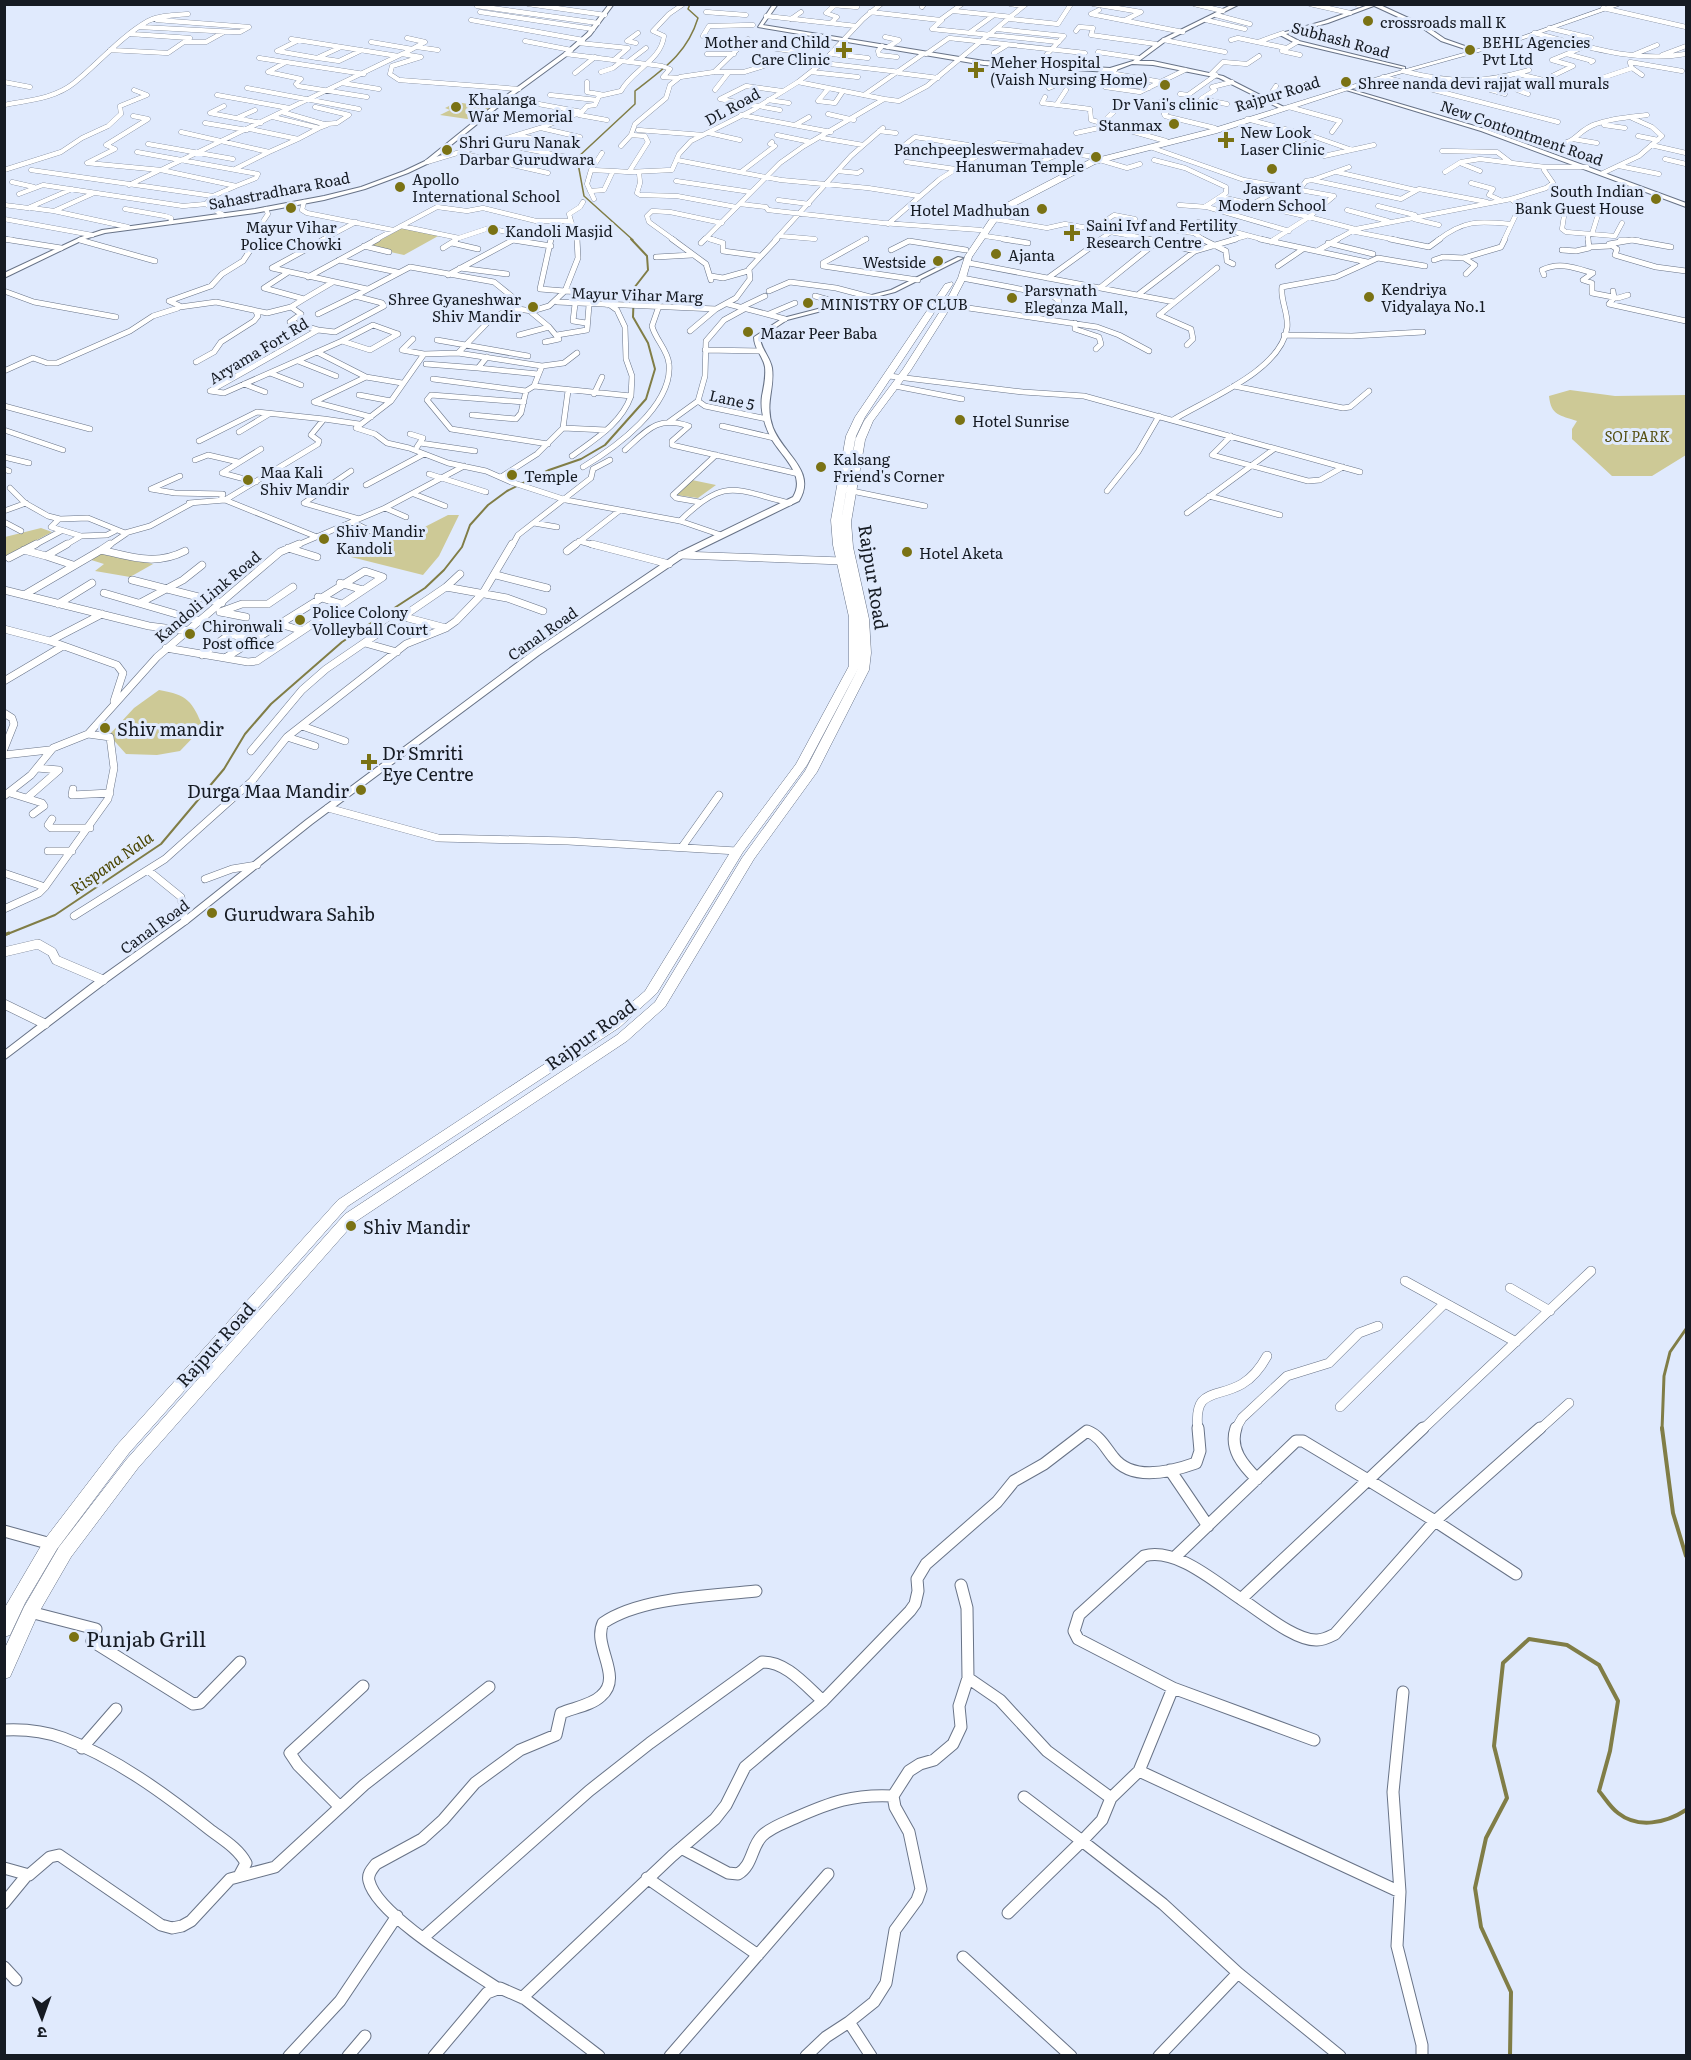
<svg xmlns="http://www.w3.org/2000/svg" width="1691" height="2060" font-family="Literata,'Noto Sans Devanagari',serif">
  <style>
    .green { fill: #cdc996 }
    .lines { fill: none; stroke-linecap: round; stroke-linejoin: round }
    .stream-far3 { stroke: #807d46; stroke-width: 1.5 }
    .stream-far2 { stroke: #807d46; stroke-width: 2 }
    .stream-far1 { stroke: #807d46; stroke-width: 3 }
    .stream { stroke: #807d46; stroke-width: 4 }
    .minor-far4-casing { stroke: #687387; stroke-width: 5 }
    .minor-far3-casing { stroke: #687387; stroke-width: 6 }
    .minor-far2-casing { stroke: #687387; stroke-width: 8 }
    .minor-far1-casing { stroke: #687387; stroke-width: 10 }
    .minor-casing { stroke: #687387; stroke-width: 13 }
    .tertiary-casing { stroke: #687387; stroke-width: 2 }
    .secondary-casing { stroke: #687387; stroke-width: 2 }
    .primary-casing { stroke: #687387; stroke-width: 1 }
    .minor-far4 { stroke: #fff; stroke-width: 4.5 }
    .minor-far3 { stroke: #fff; stroke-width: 5 }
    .minor-far2 { stroke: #fff; stroke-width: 7 }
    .minor-far1 { stroke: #fff; stroke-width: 9 }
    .minor { stroke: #fff; stroke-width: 11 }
    .tertiary { fill: #fff; fill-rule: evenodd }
    .secondary { fill: #fff; fill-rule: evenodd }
    .primary { fill: #fff; fill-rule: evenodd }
    .poi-dot { fill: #7a7214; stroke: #e0eafd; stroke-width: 2 }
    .labels { text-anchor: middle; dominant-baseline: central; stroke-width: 6; stroke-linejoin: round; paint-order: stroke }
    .far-poi-label { font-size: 15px; fill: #161b23; stroke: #e0eafd; text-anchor: start }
    .far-street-label { font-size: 15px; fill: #161b23; stroke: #e0eafd }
    .far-park-label { font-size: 15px; font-style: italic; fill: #544e0f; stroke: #e0eafd }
    .far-water-label { font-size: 16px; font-style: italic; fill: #4a4501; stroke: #e0eafd }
    .street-label { font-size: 18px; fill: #161b23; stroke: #e0eafd }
    .poi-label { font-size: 18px; fill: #161b23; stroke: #e0eafd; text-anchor: start }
    .near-poi-label { font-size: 21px; fill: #161b23; stroke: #e0eafd; text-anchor: start }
  </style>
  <rect width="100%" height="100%" fill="#e0eafd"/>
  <path class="green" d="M457,102L490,108L474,120L440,115L450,110L445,108Z
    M402,228L440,235L404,255L368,247Z
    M1570,390L1615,396L1686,395V455L1652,476H1612L1572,439V429L1577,421C1560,415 1551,416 1549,396Z
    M692,480L716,485L698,498L676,495Z
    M448,515H459L439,556L423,575L347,556L411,534Z
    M41,528L52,532L5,557V537Z
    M99,553L153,564L130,577L95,571L104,564L88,559Z
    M159,690C188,695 192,701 203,727L180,751L157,755L126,754L109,735L134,708Z"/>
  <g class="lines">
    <path class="stream-far3" d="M633,240L584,196L577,158L635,104V91C663,69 687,54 698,18L688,9L690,4"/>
    <path class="stream-far2" d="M5,935L55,915L161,844L224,769L245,734L271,704L342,642L425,588L444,570L462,547L470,525L488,505L507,491L549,470L581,459L605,445L646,399L655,369L648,343L633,317L634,288L648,270L647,256L631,239"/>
    <path class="stream-far1" d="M4,935L9,933
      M1662,1430L1664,1376L1670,1352L1686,1329"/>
    <path class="stream" d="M1662,1428L1673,1513L1686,1556
      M1510,2056L1511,1992L1481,1927L1475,1888L1486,1838L1507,1798L1494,1746L1503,1663L1529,1639L1567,1645L1599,1665L1618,1701L1610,1751L1599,1791C1605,1798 1610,1807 1618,1813C1638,1829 1666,1823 1686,1810"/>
    <g class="minor-far4-casing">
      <path id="minor-far4" d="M528,4L605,15
        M1010,4L1024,6
        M1093,4L1141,12L1125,20
        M1194,4L1223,11
        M1310,4L1350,13
        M1356,4L1359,5
        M832,5L857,7
        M477,6L598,23
        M922,7L924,4
        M1603,8L1686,27
        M1099,10L1091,14L1183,32
        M954,11L1012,17
        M480,12L593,29
        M706,12L746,15
        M870,12L940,20L962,4
        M1216,15L1250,24
        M766,16L856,26
        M791,19L801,12
        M1010,19L1058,24L1071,4
        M471,20L583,40
        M942,20L932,29L1059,42
        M1206,20L1245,29
        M831,23L837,17L826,13L835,5
        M140,27L234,32H240L249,27L157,20
        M1549,28L1591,38
        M998,29L1064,36L1036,66
        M1076,31L1079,27L1093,28L1091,35L1156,44
        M969,33L994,15
        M1534,33C1585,46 1633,63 1686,54
        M131,34L190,38
        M703,36L709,26L753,25
        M885,37L899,40L888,47
        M291,39L398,56
        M299,40L277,51L317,58L341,47
        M1164,40L1225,52
        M1231,40L1238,38L1286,48
        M525,41L571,50
        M371,42L412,49
        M1258,42L1283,33
        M1297,42L1282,51L1300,55
        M579,43L628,48L614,60
        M636,43L627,41L638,33
        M744,44L799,52
        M882,46L878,51L879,55L897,57
        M417,47L438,50
        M110,50L168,53L184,42H206L224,32
        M1098,52L1138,58
        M994,53L1007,45
        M403,54L425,42L407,38
        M566,54L662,66L670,69L663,77L678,78
        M707,54H734
        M796,54L817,37
        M832,54L868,58
        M926,54L949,38L1085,53
        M1567,54L1593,61L1591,62
        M1633,55L1657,45
        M1662,55L1686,46
        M259,58L285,62
        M318,58L339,61L362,50
        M1552,60L1586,46
        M629,61L646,48
        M1630,62L1682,71
        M822,63L900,72
        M1630,63L1632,68L1642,75
        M1403,71C1450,83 1482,84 1529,70
        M601,72L613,68L622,61
        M714,72L748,39
        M811,72L858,77
        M575,73L595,57
        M899,73L938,78
        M1110,73L1161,82
        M364,74L286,62L268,72L301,79L296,84L298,86L367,97
        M1211,74L1223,62L1247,64L1259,56
        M1518,74L1564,85
        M1383,77L1558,122
        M1602,78L1632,68
        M1492,80L1528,94
        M1544,80L1573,66L1552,60
        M4,82L30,87
        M587,82V92L604,95
        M1112,82L1149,88
        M342,83L379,89
        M1470,84L1505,94
        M1105,87L1140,92L1185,70
        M247,88L359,109
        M1049,88L1068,80L1098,78L1115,70
        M828,89L818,101L835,103L843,91
        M715,90L729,72
        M1180,94L1188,95L1216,75
        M217,95L289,108
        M550,95L597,100
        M864,95L923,54
        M1045,97L1042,103L1090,109L1091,120L1166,141
        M884,99L899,101L927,86L1026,4
        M768,100L789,103
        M1267,100L1276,86
        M1160,102L1176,105L1164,114L1165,116L1215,128
        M1057,104L1066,90
        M1227,104L1201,99L1215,90L1212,87L1232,82
        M4,105C28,100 54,99 74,83C98,64 120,37 148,21C160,15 175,15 188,14
        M224,106L210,113L261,123
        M315,107L349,115L337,123L326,124
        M1289,107L1340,121L1332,132
        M780,110L720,99L746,86L782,91
        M582,112L587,106L595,105L599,96L621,91C632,70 661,61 664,36L653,31L669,14L682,5
        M828,114L854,120
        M579,115L607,120
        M741,115L831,132
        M133,116L148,119L106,145L115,149L87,163L161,170L236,186L213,196
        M273,117L319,128L327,125L282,112
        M237,118L255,110
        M1247,119L1315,137L1352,150
        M205,123L247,130
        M1102,123L1124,102L1116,100
        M795,125L809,117
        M1604,125L1625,128
        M541,128L580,137
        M250,129L298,139L319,128
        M638,130L703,135
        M879,131L896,133
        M181,132L269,152L298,139
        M709,133L740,140
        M1076,133L1108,126
        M777,135L811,142
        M520,136L569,146
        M1311,136L1294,145L1324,156L1374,145
        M1638,136L1658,140
        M822,138L863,145
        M1523,139C1539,141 1559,149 1573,139C1581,133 1586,127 1596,124C1612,118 1630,117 1647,115
        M1573,139L1597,143
        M496,143L567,157
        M148,144L233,159
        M1651,145L1686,153
        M621,146L631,135
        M1150,147L1244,180L1334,196
        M897,151L915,137L988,148
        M1442,151L1497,152L1510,162
        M137,152L258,174L256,178L236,186
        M460,153L548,173
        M930,155L949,142
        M1665,159L1686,164
        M677,160L781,180L868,188L919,196
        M1100,160L1127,168L1140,164
        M1154,160L1185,168L1226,187V193L1206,206
        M427,162L540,128L582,112L533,103
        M906,162L955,169
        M1460,163L1480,171
        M1033,165L1064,152
        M1619,166L1659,174
        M235,169L269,152
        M4,170L61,152L82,138L108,126L121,114L120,106L147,95L134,90
        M161,170L402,54L421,57L392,66L390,74L399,80L519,89
        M591,170L602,153
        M838,171L858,173L861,171
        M629,172L672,170L679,154L691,141L753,110L798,82L821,64L863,19L881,4
        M639,172L640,183L637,193L640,195L677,196L736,207
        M741,172L775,146L770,144L772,142
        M1337,172L1415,190
        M1445,172L1461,162L1480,159L1545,167
        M1603,173L1639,156L1662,136L1652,127L1632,118
        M1315,179L1349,167
        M676,181L751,192
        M12,182L34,187
        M1471,183L1493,189L1489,195L1500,200
        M129,185L158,171
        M1300,189L1306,181L1312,180L1401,199L1419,189L1487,202
        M590,191L604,190L613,171L629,172L648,142L645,136L631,135L635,124L666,98L670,85L680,77L714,72H744L789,58L827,59
        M94,193L54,211L128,227
        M19,194L43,185L183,206L206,204L213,196L31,170
        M1334,196L1309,217L1355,229
        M1221,197L1309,217
        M594,199L587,184L591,170L613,171
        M1511,199L1516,203L1561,213L1564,216L1562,229L1566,232L1615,236L1622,223
        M778,200L809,204
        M304,202L302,210L307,213L393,230
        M1256,202L1284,187
        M206,204L223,215
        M740,204L766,207L768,210L883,223L981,230
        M4,205L28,208L72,189
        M1179,205L1207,207L1289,231
        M1378,206L1415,215
        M31,208L54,211
        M125,209L165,216L171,218V222
        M1347,210L1388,221
        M4,219L92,235
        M994,219L1047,228L1065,224L1155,240
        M1414,219L1439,225
        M571,221L569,214L580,207L583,202
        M1198,222L1265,240
        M888,224L940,179L998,143L1095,157
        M401,226L459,238L489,228L521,235L513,240
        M1093,229L1114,215L1135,219L1128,225L1194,233L1204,240
        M1351,231L1397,240
        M1588,234V240
        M1592,234L1601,205
        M780,236L815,239
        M985,236L1012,240
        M707,238L715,240
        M4,239L13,240
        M261,240L263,237L256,232L268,214L266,209
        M322,240L356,222
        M375,240L437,207L467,211L483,208L536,221H555
        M512,240H516
        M551,240L555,221H571L577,240
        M674,240L649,222L647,216L652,211L670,212L722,223
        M704,240L780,163L804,146L884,99L798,82
        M775,240L851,156L883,128
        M863,240L866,239
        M1099,240L1111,232
        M1231,240L1246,236
        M1273,240L1309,217
        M1336,240L1356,229L1511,199L1546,188L1553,183L1544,170L1545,167H1587
        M1438,240C1464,220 1478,221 1510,224
        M1504,240L1518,210L1516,203
        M1620,240H1638"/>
    </g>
    <g class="minor-far3-casing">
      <path id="minor-far3" d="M4,239L61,248
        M325,239L272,268L367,289
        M551,239L540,289L565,291
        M672,239L706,264L711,280
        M710,239L723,243V251L760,256
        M866,239L823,263V266L918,280
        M1003,239L1028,243
        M1202,239L1226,251L1227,261L1233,264
        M1260,239L1367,262
        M1390,239L1429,247L1440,239
        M80,240L155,261
        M1271,242L1276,239
        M452,243L478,249
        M701,243L705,239
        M1328,243L1373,254
        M364,246L389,252
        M1589,247L1610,246
        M1671,247L1632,240L1609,244L1617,249L1615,255L1656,267L1686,271
        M443,248L456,240
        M891,250L909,241L966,250
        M1562,250L1576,251L1589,248L1588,239
        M1195,251L1236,239
        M1317,251L1338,239
        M656,257L692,255
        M1464,258L1475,265L1466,274
        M339,260L397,272
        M1434,260L1443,257L1464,258L1501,247L1505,239
        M969,263L1174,302
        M1278,266L1303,249
        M460,268L507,274
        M287,273L264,288L304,299L291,307L301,314L290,322L318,330L210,391L224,393L317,352
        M448,275L513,240L551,246
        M1544,275L1542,270C1559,261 1576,268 1593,273L1583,280L1592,283V293L1618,298L1628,295
        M711,276L723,278L748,271
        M308,277L378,239
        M962,278L1052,295L1059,301L1050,312
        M1048,278L1102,239
        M1101,287L1158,241
        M4,291L34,302L116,317
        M565,291L610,294L612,295L607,305
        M565,291L578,258L577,239
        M769,291L790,282L836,288L874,298
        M1613,291L1614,298L1609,304L1686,321
        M1139,294L1195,251L1147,239
        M815,296L843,304
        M304,299L333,282
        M557,302L716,309L736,298L750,279L749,269L777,239
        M575,304L573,321L586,323
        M728,304L785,319
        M610,305L617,310L625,327L626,359L632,376L631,396
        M948,305L1097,327L1119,335L1149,351
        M180,307L216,302L267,313L291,307
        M742,307L765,296
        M746,308L724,320L706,341L705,376L698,401L705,406L767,419
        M318,314L355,296
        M769,314L795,303
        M1075,323V329L1099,337L1101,344L1096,349
        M318,330L335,332L384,306L382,303L355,296L410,267L494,282L515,299L511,308
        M690,331L716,309
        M398,334L370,350L342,341L317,352L366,377L402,383
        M519,335L549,327L531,312
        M557,335L587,330L589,305
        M1284,335L1352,336L1423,332
        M413,339L402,350L424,354
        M437,340L528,356
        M342,341L373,325L398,334
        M545,342L559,339L549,327
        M1187,345L1193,339L1191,329L1159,315L1217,268
        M705,350L761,351
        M458,353L490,320L511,308L532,311L549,306L565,291
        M487,357L478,368L538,374
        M298,361L336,376
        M196,362L214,352L221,342L254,321L258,316L256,312
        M426,364L478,368
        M542,366L458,353L424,354L391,401L356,428L375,434L387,443L409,448L448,463L486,471L511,482L566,500L680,521L721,535
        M4,371L33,358L47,363H57L130,331L153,316L178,308L180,306L169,301L211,286L222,274L243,261L253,246L262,239
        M270,373L301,385
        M889,376L1023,392L1084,396L1360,472
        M366,377L314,402L371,417
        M433,379L526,391
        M244,384L265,392
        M534,386L542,366L564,363L577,353
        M895,386L962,399
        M1234,386L1343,408L1350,407L1369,391
        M594,394L602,377
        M359,395L391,401
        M524,402L431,395L427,400L451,429L548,444
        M4,406L90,429
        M472,415L516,419L521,413L526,391L534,386L631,396C621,424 595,439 572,456
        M1173,420C1207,399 1281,371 1287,328C1289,314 1280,300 1282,287L1336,277L1378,258L1425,266
        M669,422L698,401
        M722,426L774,438
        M563,428L606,430
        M4,430L63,450
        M239,432L269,414
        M410,434L423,438L417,447
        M1231,436L1212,455L1308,481L1320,480L1343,467
        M199,441L257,412L324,419
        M420,443L475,451
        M625,450C647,430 658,415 689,426L672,441V445L799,474
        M4,457L29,463
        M195,460L208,455L238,462
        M583,467C615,448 673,406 669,364C668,350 655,339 652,326L659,306
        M4,469L9,471
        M351,471L304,503L359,519
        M429,474L486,492
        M180,476L151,489L175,493L223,494L221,500
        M501,477L537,454L563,428L568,391
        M256,482L222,473L261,449
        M366,485L424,454
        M10,488L25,503L48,516L60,519L88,518L125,533L150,526L192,503
        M847,490L925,506
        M1107,491L1138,452L1159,416
        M414,494L445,506
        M1209,496L1280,515
        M225,500L318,444L319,441L311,435L324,419L359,424
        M699,502L676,498L673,495L716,455
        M189,503L225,500L317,537
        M385,508L406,517
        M4,511L26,503
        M1187,513L1274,449
        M59,519L51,527L81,536L64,546
        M680,521C725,476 735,490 790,503
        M4,522L21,531
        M352,522L379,535
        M534,523L557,527
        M81,536L107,535L115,531
        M579,541L597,546
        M33,546L61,531
        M108,546L127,533
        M295,546L385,508L464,466
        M512,546L518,535L591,478L593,469L610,460
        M574,546L619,511"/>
    </g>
    <g class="minor-far2-casing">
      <path id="minor-far2" d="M67,544L46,556L73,565
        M110,544L101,550C131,557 156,566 185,551
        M592,544L669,564
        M288,548L317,557
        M24,550L46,556
        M567,551L576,544
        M681,555L842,561
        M9,558L36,544
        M365,571L383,577L257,661L248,662L225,658Z
        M460,574L446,587L507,598L543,611
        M496,575L547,588
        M132,580L222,603
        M340,583L363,590
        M4,590L149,626L189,631
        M104,593L200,621
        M24,595L101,550
        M318,597L342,604
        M140,603L183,580L202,565
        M58,604L92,583
        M220,612L242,604H268L293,587
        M220,612L246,617
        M408,618L446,628
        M276,623L300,630
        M4,629L50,641L117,665L123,673L114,701
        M50,641L102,614
        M365,643L397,652
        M166,648L225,658
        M202,655L230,634L277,647
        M4,681L63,646
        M4,713L12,718L14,724L4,749
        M302,726L345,741
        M287,737L315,746
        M251,751L302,690L326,669L446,587
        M4,755L49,750
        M73,789L72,795L110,793
        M10,793L42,803L44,806L33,814
        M4,796L31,775L53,748L88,734L157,657L280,552L299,544
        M28,797L59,770L37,768
        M328,808L438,838L568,841L737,851
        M52,819L48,825L51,828H90
        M682,847L719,795
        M48,851H72
        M149,871L181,897L185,921
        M4,873L45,887
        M205,879L232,869L257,865
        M4,909L39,893L45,887L108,799L114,768L110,737L88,734
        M74,916L165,859L252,781L287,737L406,644L446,628L456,621L483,593L512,544"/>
    </g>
    <g class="minor-far1-casing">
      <path id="minor-far1" d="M4,952L38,944L52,952L56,960L103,980
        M4,1004L45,1024
        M1405,1281L1445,1303
        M1510,1288L1550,1311
        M1340,1407L1445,1303L1516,1342
        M1198,1430C1193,1387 1216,1399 1242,1384C1254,1377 1261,1367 1267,1356
        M1235,1430L1242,1418L1287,1376L1329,1363L1359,1333L1378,1326
        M1422,1430L1591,1271
        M1539,1430L1569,1403"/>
    </g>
    <g class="minor-casing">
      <path id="minor" d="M1236,1428C1229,1449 1243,1465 1257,1479
        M1170,1470L1208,1526
        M4,1531L51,1544
        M1175,1557L1296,1441H1303L1368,1480L1423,1428
        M961,1585L967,1608L968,1678
        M1241,1599C1260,1611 1295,1641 1317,1640C1324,1640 1329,1637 1335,1634L1435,1521L1516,1574
        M30,1612L96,1629L92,1641L193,1704L200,1703L240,1662
        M1173,1688L1314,1740
        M1403,1692L1393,1792L1400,1892L1397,1946L1422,2045V2056
        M823,1701L910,1611L915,1604L918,1591L917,1579L926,1564L997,1502L1014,1481L1044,1464L1087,1431C1100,1436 1105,1447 1113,1457C1132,1482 1171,1472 1196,1463L1200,1451L1198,1428
        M4,1730C24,1729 44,1731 63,1738C116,1758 165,1794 209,1829C222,1839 238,1848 246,1863L239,1876
        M82,1748L116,1709
        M1139,1771L1400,1892
        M339,1806L298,1765L290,1753L363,1686
        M681,1848L728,1873L738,1874C753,1865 751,1847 762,1836C771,1827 784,1823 795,1818C831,1802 853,1794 893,1796
        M4,1868L29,1875L50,1857L59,1855L161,1925L172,1928L182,1926L191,1921L230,1879L275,1867L364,1785L489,1687
        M647,1878L758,1955
        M4,1903L27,1875
        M1008,1913L1082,1841L1024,1797
        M424,1937L589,1791L650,1743L762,1662C786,1661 806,1686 823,1701L745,1767L726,1805L715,1819L672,1856L522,1998
        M963,1957L1071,2056
        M4,1967L16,1980
        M1238,1973L1340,2056
        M497,1988C467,1968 377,1915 369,1881C367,1874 372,1869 376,1864L422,1839L443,1820L475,1783L520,1750L556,1735L561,1713C573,1708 592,1705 601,1696C624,1677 592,1646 603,1623C641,1597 711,1596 756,1591
        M289,2056L340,2001L397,1916
        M348,2056L365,2036
        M434,2056L487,1993L500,1988L525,1999L599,2056
        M670,2056L828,1874
        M806,2056L826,2037L849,2022
        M871,2056L849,2022L874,2002L886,1983L895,1930L917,1900L921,1889L909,1832L895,1807L893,1796L909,1771L920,1764L934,1760L953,1744L961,1727L959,1706L968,1678L1000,1700L1047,1751L1111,1798
        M1159,2056L1238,1973L1163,1904L1082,1841L1102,1820L1111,1798L1139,1771L1173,1688L1078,1639L1074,1631L1079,1615L1144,1556C1176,1547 1215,1582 1241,1599L1368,1480L1435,1521L1540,1428"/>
    </g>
    <g class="tertiary-casing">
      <path id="tertiary" d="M773,4H778L763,25L984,61L1110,68L1133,61L1162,39L1233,4H1240L1166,41L1139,61H1153L1223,76L1284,107L1279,108L1219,78L1153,65L1132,64L1111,72L984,65L758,27Z
        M1371,4H1379L1328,23L1286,34L1299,41L1405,67V69L1295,43L1278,34L1324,21Z
        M1346,88L1485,129L1686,203V207L1481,131L1346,90Z
        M958,257L963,258L895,292L787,320L760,338C761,349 770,357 772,368C775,390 764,403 773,428C784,455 817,471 799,501L684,557L539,655L312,824L188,923L107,982L4,1060V1051L99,978L182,919L306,820L533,651L678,553L793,497C807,474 780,456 770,436C764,423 760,410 762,396C764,386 766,377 765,367C763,356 754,349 754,337L783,318L891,290Z"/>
    </g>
    <g class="secondary-casing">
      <path id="secondary" d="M609,4H614L591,35L568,55L512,96L429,163L408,173L365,189L324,200L255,213L105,233L85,239L4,278V273L81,237L102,230L255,209L324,196L361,187L404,171L425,161L508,94L564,53L587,33Z
        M1370,4H1378L1426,26L1445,39L1479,51L1474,52L1441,41L1422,28Z"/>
    </g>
    <g class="primary-casing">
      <path id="primary" d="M1613,4H1624L1518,41L1385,78L1217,133L1095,164L1003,212L972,257L966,278L952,305L911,370L873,421L865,440L851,522L853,547L869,619L871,653L869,670L817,772L754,859L665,1007L627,1041L355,1222L138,1468L71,1557L38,1614L10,1677L4,1679V1650L24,1607L59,1547L126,1460L345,1214L617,1035L655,1002L742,858L805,771L859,667L807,765L743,852L657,993L620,1027L348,1206L129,1453L57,1549L25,1603L10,1635L4,1637V1609L45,1539L117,1445L338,1200L610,1021L645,991L731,851L796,764L849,666V617L833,545L831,520L846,436L855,417L945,284L952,282L953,284L865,417L856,436L841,522L855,440L864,421L903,369L944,305L958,278L965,256L997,208L1089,160L1211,129L1381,76L1514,39Z"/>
    </g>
    <use href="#minor-far4" class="minor-far4"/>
    <use href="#minor-far3" class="minor-far3"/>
    <use href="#minor-far2" class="minor-far2"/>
    <use href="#minor-far1" class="minor-far1"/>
    <use href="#minor" class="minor"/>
    <use href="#tertiary" class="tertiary"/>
    <use href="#secondary" class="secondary"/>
    <use href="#primary" class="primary"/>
  </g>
  <g class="poi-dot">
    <circle cx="1368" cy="21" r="6"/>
    <path d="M841 41h6v6h6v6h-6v6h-6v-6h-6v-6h6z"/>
    <circle cx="1470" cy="50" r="6"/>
    <path d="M973 61h6v6h6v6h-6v6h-6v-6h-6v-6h6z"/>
    <circle cx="1346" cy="82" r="6"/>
    <circle cx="1165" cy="85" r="6"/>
    <circle cx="456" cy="107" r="6"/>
    <circle cx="1174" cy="124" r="6"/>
    <path d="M1223 131h6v6h6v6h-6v6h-6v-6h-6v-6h6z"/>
    <circle cx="447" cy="150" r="6"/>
    <circle cx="1096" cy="157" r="6"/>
    <circle cx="1272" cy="169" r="6"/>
    <circle cx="400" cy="187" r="6"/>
    <circle cx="1656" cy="199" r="6"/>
    <circle cx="291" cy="208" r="6"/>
    <circle cx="1042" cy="209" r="6"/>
    <circle cx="493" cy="230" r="6"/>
    <path d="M1069 224h6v6h6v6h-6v6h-6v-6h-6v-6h6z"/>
    <circle cx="996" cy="254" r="6"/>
    <circle cx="938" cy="261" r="6"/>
    <circle cx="1369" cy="297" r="6"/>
    <circle cx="1012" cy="298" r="6"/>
    <circle cx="808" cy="303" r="6"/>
    <circle cx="533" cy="307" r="6"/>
    <circle cx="748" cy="332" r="6"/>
    <circle cx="960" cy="420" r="6"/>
    <circle cx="821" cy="467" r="6"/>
    <circle cx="512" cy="475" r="6"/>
    <circle cx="248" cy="480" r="6"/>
    <circle cx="324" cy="539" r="6"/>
    <circle cx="907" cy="552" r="6"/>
    <circle cx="300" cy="620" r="6"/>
    <circle cx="190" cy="634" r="6"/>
    <circle cx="105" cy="728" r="6"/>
    <path d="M366 753h6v6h6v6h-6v6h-6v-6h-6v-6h6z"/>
    <circle cx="361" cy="790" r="6"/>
    <circle cx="212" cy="913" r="6"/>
    <circle cx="351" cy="1226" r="6"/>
    <circle cx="74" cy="1637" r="6"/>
  </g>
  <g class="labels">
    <g class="far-poi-label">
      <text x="1380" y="21">crossroads mall K</text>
      <text x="830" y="41" text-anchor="end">Mother and Child<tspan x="830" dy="17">Care Clinic</tspan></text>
      <text x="1482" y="41">BEHL Agencies<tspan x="1482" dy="17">Pvt Ltd</tspan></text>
      <text x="990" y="61">Meher Hospital<tspan x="990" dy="17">(Vaish Nursing Home)</tspan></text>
      <text x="1358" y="82">Shree nanda devi rajjat wall murals</text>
      <text x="468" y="98">Khalanga<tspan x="468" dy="17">War Memorial</tspan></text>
      <text x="1165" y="103" text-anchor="middle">Dr Vani's clinic</text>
      <text x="1162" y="124" text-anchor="end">Stanmax</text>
      <text x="1240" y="131">New Look<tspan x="1240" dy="17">Laser Clinic</tspan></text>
      <text x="459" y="141">Shri Guru Nanak<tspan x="459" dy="17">Darbar Gurudwara</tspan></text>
      <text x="1084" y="148" text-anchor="end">Panchpeepleswermahadev<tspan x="1084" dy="17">Hanuman Temple</tspan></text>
      <text x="412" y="178">Apollo<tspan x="412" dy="17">International School</tspan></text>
      <text x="1272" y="187" text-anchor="middle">Jaswant<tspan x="1272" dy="17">Modern School</tspan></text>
      <text x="1644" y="190" text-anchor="end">South Indian<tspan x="1644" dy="17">Bank Guest House</tspan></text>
      <text x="1030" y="209" text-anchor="end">Hotel Madhuban</text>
      <text x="1086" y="224">Saini Ivf and Fertility<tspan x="1086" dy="17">Research Centre</tspan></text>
      <text x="291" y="226" text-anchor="middle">Mayur Vihar<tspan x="291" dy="17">Police Chowki</tspan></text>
      <text x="505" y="230">Kandoli Masjid</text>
      <text x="1008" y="254">Ajanta</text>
      <text x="926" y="261" text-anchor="end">Westside</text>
      <text x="1381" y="288">Kendriya<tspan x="1381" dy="17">Vidyalaya No.1</tspan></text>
      <text x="1024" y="289">Parsvnath<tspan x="1024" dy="17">Eleganza Mall,</tspan></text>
      <text x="521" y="298" text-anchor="end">Shree Gyaneshwar<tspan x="521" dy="17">Shiv Mandir</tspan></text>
      <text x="820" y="303">MINISTRY OF CLUB</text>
      <text x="760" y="332">Mazar Peer Baba</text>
      <text x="972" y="420">Hotel Sunrise</text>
      <text x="833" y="458">Kalsang<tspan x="833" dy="17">Friend's Corner</tspan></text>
      <text x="260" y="471">Maa Kali<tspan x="260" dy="17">Shiv Mandir</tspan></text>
      <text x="524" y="475">Temple</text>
      <text x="336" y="530">Shiv Mandir<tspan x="336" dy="17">Kandoli</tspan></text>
      <text x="919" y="552">Hotel Aketa</text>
      <text x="312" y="611">Police Colony<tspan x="312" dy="17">Volleyball Court</tspan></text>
      <text x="202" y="625">Chironwali<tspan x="202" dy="17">Post office</tspan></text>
    </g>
    <g class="far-street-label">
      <text transform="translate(1341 39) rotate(15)">Subhash Road</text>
      <text transform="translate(1277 93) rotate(-17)">Rajpur Road</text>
      <text transform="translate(732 106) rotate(-29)">DL Road</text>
      <text transform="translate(1522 132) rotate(19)">New Contontment Road</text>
      <text transform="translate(279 190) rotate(-11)">Sahastradhara Road</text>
      <text transform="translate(637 294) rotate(2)">Mayur Vihar Marg</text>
      <text transform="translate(258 350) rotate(-31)">Aryama Fort Rd</text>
      <text transform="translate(732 399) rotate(13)">Lane 5</text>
      <text transform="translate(207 596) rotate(-40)">Kandoli Link Road</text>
      <text transform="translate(542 633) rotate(-35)">Canal Road</text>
      <text transform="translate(154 926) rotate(-36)">Canal Road</text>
    </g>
    <g class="far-park-label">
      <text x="1637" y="435">SOI PARK</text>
    </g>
    <g class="far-water-label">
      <text transform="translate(111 862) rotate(-35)">Rispana Nala</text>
    </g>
    <g class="street-label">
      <text transform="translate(874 577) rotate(81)">Rajpur Road</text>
      <text transform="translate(590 1034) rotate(-36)">Rajpur Road</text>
      <text transform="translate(215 1344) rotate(-48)">Rajpur Road</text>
    </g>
    <g class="poi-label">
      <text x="117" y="728">Shiv mandir</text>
      <text x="382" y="752">Dr Smriti<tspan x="382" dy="21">Eye Centre</tspan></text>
      <text x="349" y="790" text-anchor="end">Durga Maa Mandir</text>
      <text x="224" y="913">Gurudwara Sahib</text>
      <text x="363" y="1226">Shiv Mandir</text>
    </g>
    <g class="near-poi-label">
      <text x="86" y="1637">Punjab Grill</text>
    </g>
  </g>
  <rect width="1691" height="2060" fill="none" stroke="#161b23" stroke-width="12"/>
  <g transform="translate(42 2018) rotate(179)" stroke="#e0eafd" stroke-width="4.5" paint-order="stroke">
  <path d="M0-4.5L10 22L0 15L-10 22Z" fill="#161b23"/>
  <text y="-9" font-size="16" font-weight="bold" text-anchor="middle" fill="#161b23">उ</text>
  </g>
</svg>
